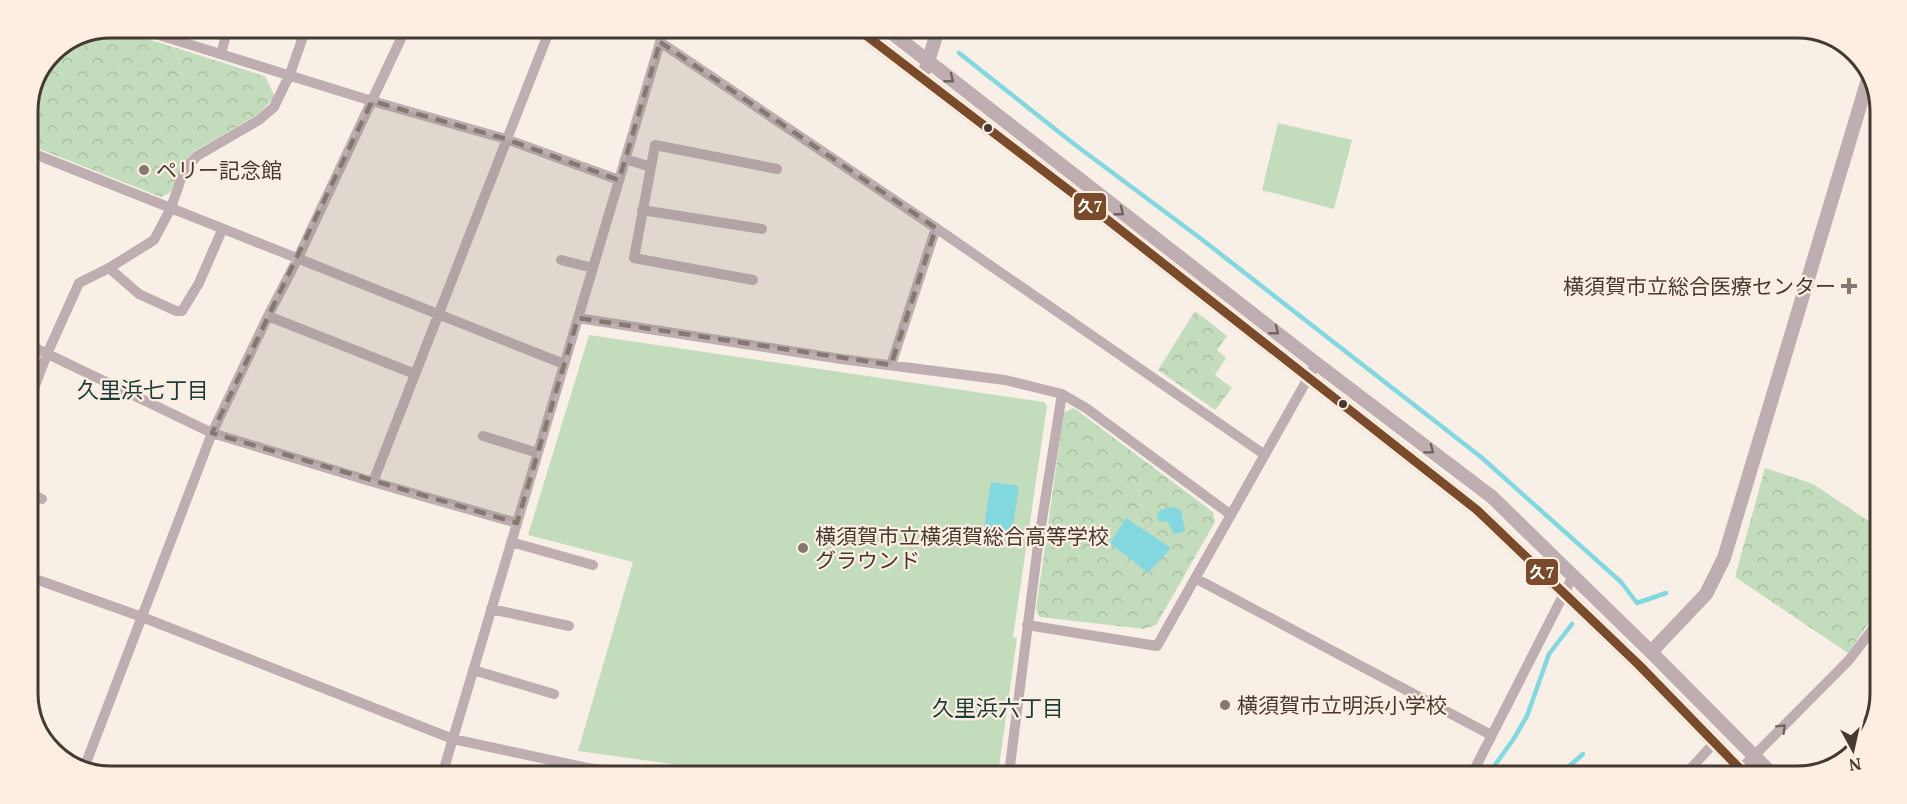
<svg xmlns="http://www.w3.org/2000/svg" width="1907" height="804" font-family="'PT Serif','Noto Sans JP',serif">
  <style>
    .forest { fill: url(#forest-crowns) }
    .pitch { fill: #c3ddbc }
    .water { fill: #83d8e0 }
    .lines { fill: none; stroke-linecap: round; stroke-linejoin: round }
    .stream { stroke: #83d8e0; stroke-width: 4.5 }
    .minor { stroke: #bfaeb1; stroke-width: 10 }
    .tertiary { stroke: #bfaeb1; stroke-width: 14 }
    .bus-1-casing { stroke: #feeee1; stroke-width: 14 }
    .bus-1 { stroke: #7a4b2a; stroke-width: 9 }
    .oneway { stroke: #70635e }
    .marked { fill: #847971; fill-opacity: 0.2; stroke: #847971; stroke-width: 4.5; stroke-dasharray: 12 8; stroke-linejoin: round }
    .bus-dot { fill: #453a32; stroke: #feeee1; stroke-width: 2 }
    .poi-dot { fill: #847971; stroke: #feeee1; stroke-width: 2 }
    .labels { text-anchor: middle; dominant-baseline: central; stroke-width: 4.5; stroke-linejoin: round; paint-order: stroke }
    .poi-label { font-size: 21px; fill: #453a32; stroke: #feeee1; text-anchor: start }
    .neighbourhood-label { font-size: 22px; fill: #1a3d3c; stroke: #feeee1 }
    .rim { fill: none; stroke: #453a32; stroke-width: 3 }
    .line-badge { stroke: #feeee1; stroke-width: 2 }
    .badge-label { font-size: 16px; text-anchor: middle; font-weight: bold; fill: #fff }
  </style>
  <defs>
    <pattern id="forest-crowns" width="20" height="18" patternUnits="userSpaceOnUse" patternTransform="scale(1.5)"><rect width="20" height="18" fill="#c3ddbc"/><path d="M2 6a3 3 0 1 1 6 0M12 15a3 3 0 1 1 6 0" fill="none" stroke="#a9bea2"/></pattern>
  </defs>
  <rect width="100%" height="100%" fill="#f8efe7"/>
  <path class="forest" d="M110,27L265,76L275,97L257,115L193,152L179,169L171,192L161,197L27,144V105L52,51Z
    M1195,311L1227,336L1217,350L1226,358L1215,375L1232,388L1215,410L1158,370Z
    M1074,408L1213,512L1215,522L1156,625L1144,629L1040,617L1036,610L1064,412Z
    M1765,468L1813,484L1876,526L1875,614L1848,653L1735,577Z"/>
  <path class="pitch" d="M1278,123L1352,140L1334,209L1262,190Z
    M589,335L1044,402L1047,406L1013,637L1017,638L998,774L737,773L578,751L633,562L528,535Z"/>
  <path class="water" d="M991,482L1019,486L1011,538L983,534Z
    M1173,507L1181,510L1185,531L1174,534L1168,522L1158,521L1157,517L1160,510Z
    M1126,518L1171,548L1148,573L1110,543Z"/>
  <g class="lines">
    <path class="stream" d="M959,53L1074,144L1200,238L1481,457L1621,582L1637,603L1666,593
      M1487,776L1513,740L1527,716L1549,654L1572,624
      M1558,776L1583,754"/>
    <path class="minor" d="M133,27L372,101L506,139L619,180
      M660,42L936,228L1265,455
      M221,54L228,27
      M27,151L564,364
      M625,159L651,167L655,145L777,169
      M651,167L634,258L753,280
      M642,210L762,229
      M561,260L593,268
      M109,268L139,294L176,311H182L199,283L222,230
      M268,316L415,374
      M578,318L841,359L1005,380L1062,394L1086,408L1231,515
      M27,344L212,433L373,482L517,523
      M891,365L936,228
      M27,407L47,354L79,283L109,268L154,240L171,208L184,170L197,156L259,120L274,107L290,74L306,28
      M483,436L538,453
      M373,482L550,29
      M27,492L42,499
      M511,542L593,565
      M27,576L142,617L453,739L587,768L630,773
      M1195,578L1491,735
      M491,609L569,626
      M1027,625L1157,646L1316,364
      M473,670L554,694
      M1740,770L1849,660L1875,626
      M83,771L212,433L268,316L298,258L406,28
      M443,772L664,29
      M1009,774L1038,545L1062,394
      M1471,776L1573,576
      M1683,777L1714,743"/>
    <path class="tertiary" d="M859,30L1104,217L1477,510L1639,665L1748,777
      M888,30L1313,361L1492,497L1651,652L1775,777
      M926,68L938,30
      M1651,652L1706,594L1724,558L1869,76"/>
    <g class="bus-1-casing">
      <path id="bus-1" d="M859,30L1104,217L1477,510L1639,665L1748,777"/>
    </g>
    <use href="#bus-1" class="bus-1"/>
  </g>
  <defs><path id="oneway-chevron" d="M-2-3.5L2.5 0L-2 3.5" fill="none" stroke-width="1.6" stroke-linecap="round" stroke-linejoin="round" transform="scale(1.5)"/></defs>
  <g class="oneway">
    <use href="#oneway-chevron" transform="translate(950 79) rotate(38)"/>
    <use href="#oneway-chevron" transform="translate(1120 212) rotate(38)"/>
    <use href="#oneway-chevron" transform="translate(1275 331) rotate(38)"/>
    <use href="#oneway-chevron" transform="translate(1430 450) rotate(37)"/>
    <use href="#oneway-chevron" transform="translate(1782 728) rotate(-45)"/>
  </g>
  <path class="marked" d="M660,42L936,228L891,365L578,318L517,523L212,433L372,101L506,139L619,180Z"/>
  <g class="bus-dot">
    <circle cx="988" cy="128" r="5"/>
    <circle cx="1343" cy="404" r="5"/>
  </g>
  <g class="poi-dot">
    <circle cx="144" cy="170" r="6"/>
    <path d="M1846 277h6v6h6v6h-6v6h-6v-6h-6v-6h6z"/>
    <circle cx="803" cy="548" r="6"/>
    <circle cx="1225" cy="705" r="6"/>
  </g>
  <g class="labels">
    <g class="poi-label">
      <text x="156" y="170">ペリー記念館</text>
      <text x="1836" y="286" text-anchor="end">横須賀市立総合医療センター</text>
      <text x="815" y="536">横須賀市立横須賀総合高等学校<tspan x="815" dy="24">グラウンド</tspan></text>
      <text x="1237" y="705">横須賀市立明浜小学校</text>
    </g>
    <g class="neighbourhood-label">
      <text x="143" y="389">久里浜七丁目</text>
      <text x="998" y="707">久里浜六丁目</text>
    </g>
  </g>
  <path d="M0 0H1907V804H0ZM111 38H1797A73 73 0 0 1 1870 111V693A73 73 0 0 1 1797 766H111A73 73 0 0 1 38 693V111A73 73 0 0 1 111 38Z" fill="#feeee1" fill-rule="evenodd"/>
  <path class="rim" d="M111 38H1797A73 73 0 0 1 1870 111V693A73 73 0 0 1 1797 766H111A73 73 0 0 1 38 693V111A73 73 0 0 1 111 38Z"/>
  <g class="line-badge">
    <rect x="1073" y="192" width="34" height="29" rx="6" fill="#7a4b2a"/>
    <rect x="1525" y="558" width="34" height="28" rx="6" fill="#7a4b2a"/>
  </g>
  <g class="badge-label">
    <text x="1090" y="212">久7</text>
    <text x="1542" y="578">久7</text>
  </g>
  <g transform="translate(1853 750) rotate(172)" stroke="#feeee1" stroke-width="4.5" paint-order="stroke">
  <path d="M0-4.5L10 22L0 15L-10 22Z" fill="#453a32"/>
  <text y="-9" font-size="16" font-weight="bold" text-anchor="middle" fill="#453a32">N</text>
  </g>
</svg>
